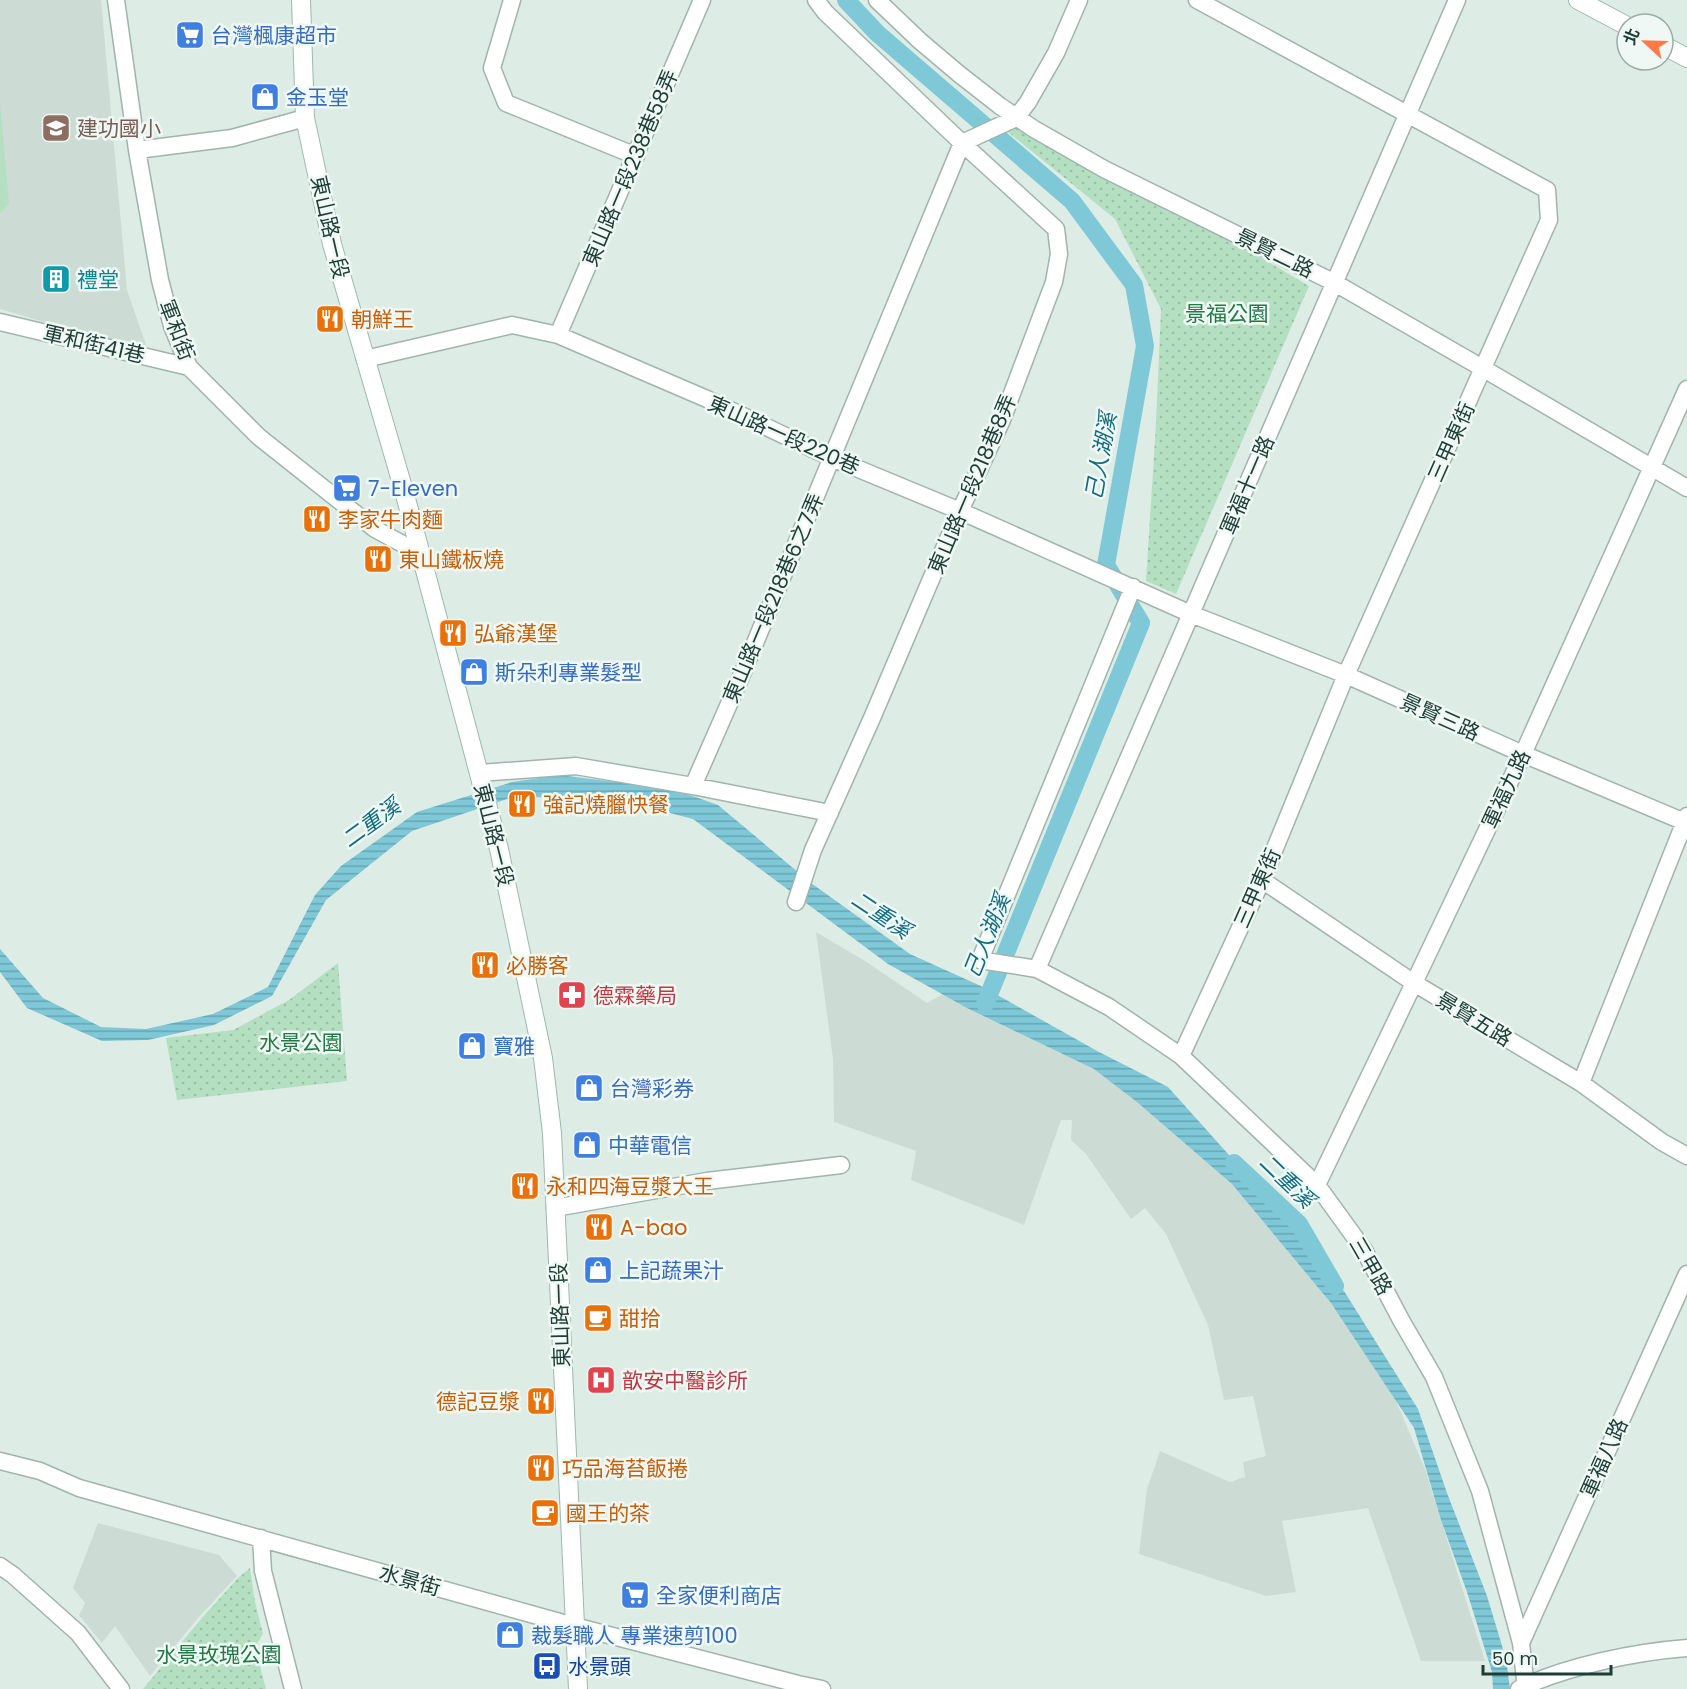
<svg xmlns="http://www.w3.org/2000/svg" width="1687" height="1689" font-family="Poppins,'Noto Sans TC',sans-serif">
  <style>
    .built { fill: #ccdcd5 }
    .green { fill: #b4e0c1 }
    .park { fill: url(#park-dots) }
    .water { fill: url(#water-rules) }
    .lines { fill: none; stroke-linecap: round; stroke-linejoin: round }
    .canal { stroke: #7fc8d8; stroke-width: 18 }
    .minor-casing { stroke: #a0b4ad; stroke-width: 19 }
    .secondary-casing { stroke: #9bb9af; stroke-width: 20 }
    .minor { stroke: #fff; stroke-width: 16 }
    .secondary { stroke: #fff; stroke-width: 18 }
    .labels { text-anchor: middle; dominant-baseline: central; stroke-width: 5; stroke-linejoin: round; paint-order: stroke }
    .shop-label { font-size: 21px; fill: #366cbe; stroke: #eff8f4; text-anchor: start }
    .education-label { font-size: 21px; fill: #785e54; stroke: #eff8f4; text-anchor: start }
    .street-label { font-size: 21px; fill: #1d3d35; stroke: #eff8f4 }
    .culture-label { font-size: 21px; fill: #0d838f; stroke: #eff8f4; text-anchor: start }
    .park-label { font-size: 21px; fill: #237946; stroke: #eff8f4 }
    .food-label { font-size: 21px; fill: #c56008; stroke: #eff8f4; text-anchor: start }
    .health-label { font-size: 21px; fill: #be3a42; stroke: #eff8f4; text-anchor: start }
    .transit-label { font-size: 21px; fill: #164399; stroke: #eff8f4; text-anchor: start }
    .water-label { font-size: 22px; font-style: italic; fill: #116b80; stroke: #eff8f4 }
  </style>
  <defs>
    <pattern id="park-dots" width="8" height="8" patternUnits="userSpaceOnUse" patternTransform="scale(1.5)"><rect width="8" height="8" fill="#b4e0c1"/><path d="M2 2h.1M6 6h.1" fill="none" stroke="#9ac1a6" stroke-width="1.8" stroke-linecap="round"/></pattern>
    <pattern id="water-rules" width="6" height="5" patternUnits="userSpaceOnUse" patternTransform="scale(1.5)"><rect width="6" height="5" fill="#7fc8d8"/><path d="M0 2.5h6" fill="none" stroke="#67a4b0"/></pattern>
  </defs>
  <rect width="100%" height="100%" fill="#deece6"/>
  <path class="built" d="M0,0H101L127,290L149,353L0,309Z
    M816,932L865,961L927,1003L956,987L1091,1050L1226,1161L1369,1338L1425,1469L1485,1661H1421L1368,1508L1282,1521L1296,1592L1266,1596L1139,1554L1147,1489L1160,1451L1230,1482L1245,1477L1243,1462L1266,1456L1253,1396L1224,1400L1208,1325L1166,1234L1145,1208L1131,1219L1086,1154L1071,1140L1072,1120H1061L1024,1225L911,1180L916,1151L834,1122L833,1059Z
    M98,1523L219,1555L237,1576L199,1617L150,1676L115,1626L102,1643L79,1615L85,1603L73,1588Z"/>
  <path class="green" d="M0,102L9,203L0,214Z"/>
  <path class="park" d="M1003,109L1015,110L1309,286L1176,594L1146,581L1156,423L1161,309L1115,219L1003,128L998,123L999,116Z
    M338,963L347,1081L177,1100L166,1038L233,1030L289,1000Z
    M250,1568L255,1602L263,1634L255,1647L266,1689H143L201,1619L239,1577Z"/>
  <path class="water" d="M559,775L616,782L687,794L718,805L811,883L910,954L983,987L1099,1052L1168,1087L1246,1174L1344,1291L1418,1409L1447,1493L1487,1596L1506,1659L1510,1689H1493L1492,1672L1467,1592L1441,1520L1414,1428L1331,1303L1232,1184L1137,1102L1094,1069L967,1008L888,964L693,819L612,798L513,797L412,831L326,900L272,996L214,1025L148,1040L102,1041L27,1008L0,972V949L43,998L101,1027L146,1029L213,1014L268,987L315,895L341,866L417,812L512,782Z"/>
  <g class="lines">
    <path class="canal" d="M846,0L877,33L1072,201L1134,285L1145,346L1106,565L1141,623L985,1004
      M1234,1163L1299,1224L1335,1286"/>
    <g class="minor-casing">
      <path id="minor" d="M116,0L137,150L160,280L172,326L189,367L259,437L375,529L421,554
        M512,0L492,68L506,103L636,156
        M877,0L920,41L959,74L1000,106L1034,129L1104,169L1335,283L1484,369L1687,488
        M962,143L1016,118L1028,102L1056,53L1079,0
        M137,150L232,138L305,118
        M0,322L189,367
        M558,335L702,0
        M365,359L512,325L558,335L707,399L832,458L960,511L1191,614L1346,675L1523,754L1687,823
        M1133,587L980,960L1037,969L1109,1007L1181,1056L1317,1185L1364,1250L1401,1320L1434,1377L1480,1491L1521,1643L1526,1689
        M479,773L576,766L693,786L830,813
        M693,786L743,672L962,143
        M1262,880L1414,983L1581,1083L1662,1142L1687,1156
        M796,902L813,850L872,718L960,511L1002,420L1054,282L1059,254L1056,229L962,143L825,12L816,0
        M1037,969L1457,0
        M1181,1056L1262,880L1346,675L1549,220L1547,190L1197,0
        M1581,1083L1687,816
        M1317,1185L1414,983L1523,754L1687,389
        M555,1208L707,1181L841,1165
        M0,1461L40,1471L79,1488L574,1626L798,1684L822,1689
        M261,1538L263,1571L293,1689
        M0,1566L13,1575L78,1633L121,1689
        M1521,1643L1687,1274
        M1519,1689C1566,1666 1635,1652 1687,1648"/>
    </g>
    <g class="secondary-casing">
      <path id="secondary" d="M301,0L305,118L332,244L404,491L499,849L543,1058L552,1133L578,1689
        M1578,0L1627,26
        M1663,45L1687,58"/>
    </g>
    <use href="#minor" class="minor"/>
    <use href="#secondary" class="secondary"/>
  </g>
  <defs>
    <g id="supermarket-square" transform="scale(1.5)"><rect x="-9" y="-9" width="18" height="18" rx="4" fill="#3f7fe0" stroke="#eff8f4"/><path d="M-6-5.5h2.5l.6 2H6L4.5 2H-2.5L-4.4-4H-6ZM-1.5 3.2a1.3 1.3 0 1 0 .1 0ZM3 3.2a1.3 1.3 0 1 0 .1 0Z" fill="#fff"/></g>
    <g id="shop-square" transform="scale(1.5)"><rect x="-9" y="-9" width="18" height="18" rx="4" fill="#3f7fe0" stroke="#eff8f4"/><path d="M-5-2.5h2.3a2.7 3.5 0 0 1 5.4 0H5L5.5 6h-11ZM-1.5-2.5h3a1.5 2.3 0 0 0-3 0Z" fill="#fff"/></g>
    <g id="school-square" transform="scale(1.5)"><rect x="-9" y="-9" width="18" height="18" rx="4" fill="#8d6e63" stroke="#eff8f4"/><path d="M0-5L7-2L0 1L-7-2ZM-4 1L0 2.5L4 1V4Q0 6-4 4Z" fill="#fff"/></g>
    <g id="building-square" transform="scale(1.5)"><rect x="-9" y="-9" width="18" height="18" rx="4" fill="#0f9aa8" stroke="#eff8f4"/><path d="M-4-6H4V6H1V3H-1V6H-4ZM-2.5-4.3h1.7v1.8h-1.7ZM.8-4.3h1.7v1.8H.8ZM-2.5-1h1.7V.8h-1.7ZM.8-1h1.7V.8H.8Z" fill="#fff"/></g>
    <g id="restaurant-square" transform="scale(1.5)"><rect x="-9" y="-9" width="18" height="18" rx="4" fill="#e8710a" stroke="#eff8f4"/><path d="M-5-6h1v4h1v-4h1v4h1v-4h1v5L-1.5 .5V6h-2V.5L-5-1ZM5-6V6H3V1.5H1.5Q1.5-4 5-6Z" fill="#fff"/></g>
    <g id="pharmacy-square" transform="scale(1.5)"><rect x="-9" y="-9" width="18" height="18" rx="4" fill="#e0444e" stroke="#eff8f4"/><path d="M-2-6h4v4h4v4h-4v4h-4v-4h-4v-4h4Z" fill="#fff"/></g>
    <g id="cafe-square" transform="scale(1.5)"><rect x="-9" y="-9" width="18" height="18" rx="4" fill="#e8710a" stroke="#eff8f4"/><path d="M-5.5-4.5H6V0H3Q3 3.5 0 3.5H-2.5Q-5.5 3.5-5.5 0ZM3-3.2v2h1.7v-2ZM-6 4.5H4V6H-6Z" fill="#fff"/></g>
    <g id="hospital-square" transform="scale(1.5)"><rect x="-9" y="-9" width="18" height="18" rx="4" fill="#e0444e" stroke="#eff8f4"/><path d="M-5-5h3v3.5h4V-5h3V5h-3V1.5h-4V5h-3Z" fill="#fff"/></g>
    <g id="bus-square" transform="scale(1.5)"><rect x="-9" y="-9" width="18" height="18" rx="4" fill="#1a4fb4" stroke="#eff8f4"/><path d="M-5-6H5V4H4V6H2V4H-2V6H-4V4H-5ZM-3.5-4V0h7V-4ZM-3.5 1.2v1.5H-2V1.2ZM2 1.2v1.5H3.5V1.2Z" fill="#fff"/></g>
  </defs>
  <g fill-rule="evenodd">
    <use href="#supermarket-square" x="190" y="35"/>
    <use href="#shop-square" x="265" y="97"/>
    <use href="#school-square" x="56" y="128"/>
    <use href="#building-square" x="56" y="279"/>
    <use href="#restaurant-square" x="330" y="319"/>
    <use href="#supermarket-square" x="347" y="488"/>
    <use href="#restaurant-square" x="317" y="519"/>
    <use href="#restaurant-square" x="378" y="559"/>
    <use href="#restaurant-square" x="453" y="633"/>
    <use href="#shop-square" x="474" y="672"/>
    <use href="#restaurant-square" x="522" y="804"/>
    <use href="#restaurant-square" x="485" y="965"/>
    <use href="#pharmacy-square" x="572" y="995"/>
    <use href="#shop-square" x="472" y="1046"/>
    <use href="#shop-square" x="589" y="1088"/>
    <use href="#shop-square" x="587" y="1145"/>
    <use href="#restaurant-square" x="525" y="1186"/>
    <use href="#restaurant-square" x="599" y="1227"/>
    <use href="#shop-square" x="598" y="1270"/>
    <use href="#cafe-square" x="598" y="1318"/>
    <use href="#hospital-square" x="601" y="1380"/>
    <use href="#restaurant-square" x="541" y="1401"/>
    <use href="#restaurant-square" x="541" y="1468"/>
    <use href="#cafe-square" x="545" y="1513"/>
    <use href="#supermarket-square" x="635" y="1595"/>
    <use href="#shop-square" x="510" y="1635"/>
    <use href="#bus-square" x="547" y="1666"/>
  </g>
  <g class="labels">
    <g class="shop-label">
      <text x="211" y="35">台灣楓康超市</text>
      <text x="286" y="97">金玉堂</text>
      <text x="368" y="488">7-Eleven</text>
      <text x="495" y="672">斯朵利專業髮型</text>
      <text x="493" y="1046">寶雅</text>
      <text x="610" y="1088">台灣彩券</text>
      <text x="608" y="1145">中華電信</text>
      <text x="619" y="1270">上記蔬果汁</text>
      <text x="656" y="1595">全家便利商店</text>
      <text x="531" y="1635">裁髮職人 專業速剪100</text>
    </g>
    <g class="education-label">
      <text x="77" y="128">建功國小</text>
    </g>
    <g class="street-label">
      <text transform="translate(630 168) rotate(-67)">東山路一段238巷58弄</text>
      <text transform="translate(330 227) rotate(77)">東山路一段</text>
      <text transform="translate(1275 253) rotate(26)">景賢二路</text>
      <text transform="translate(177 330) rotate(69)">軍和街</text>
      <text transform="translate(94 344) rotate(13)">軍和街41巷</text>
      <text transform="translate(784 435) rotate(24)">東山路一段220巷</text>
      <text transform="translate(1451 442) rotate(-66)">三甲東街</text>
      <text transform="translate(972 484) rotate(-67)">東山路一段218巷8弄</text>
      <text transform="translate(1247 485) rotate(-67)">軍福十一路</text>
      <text transform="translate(773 598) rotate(-67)">東山路一段218巷6之7弄</text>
      <text transform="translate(1440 717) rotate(24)">景賢三路</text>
      <text transform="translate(1506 789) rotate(-65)">軍福九路</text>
      <text transform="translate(494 835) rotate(76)">東山路一段</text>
      <text transform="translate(1257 888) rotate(-66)">三甲東街</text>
      <text transform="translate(1474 1019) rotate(31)">景賢五路</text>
      <text transform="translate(1371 1266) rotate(60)">三甲路</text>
      <text transform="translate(560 1315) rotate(-92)">東山路一段</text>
      <text transform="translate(1604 1458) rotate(-66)">軍福八路</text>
      <text transform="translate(410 1580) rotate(16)">水景街</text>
    </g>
    <g class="culture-label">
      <text x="77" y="279">禮堂</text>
    </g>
    <g class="park-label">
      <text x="1227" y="313">景福公園</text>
      <text x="301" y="1042">水景公園</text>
      <text x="219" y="1654">水景玫瑰公園</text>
    </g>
    <g class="food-label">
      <text x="351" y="319">朝鮮王</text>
      <text x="338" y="519">李家牛肉麵</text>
      <text x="399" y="559">東山鐵板燒</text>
      <text x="474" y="633">弘爺漢堡</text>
      <text x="543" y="804">強記燒臘快餐</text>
      <text x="506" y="965">必勝客</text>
      <text x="546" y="1186">永和四海豆漿大王</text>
      <text x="620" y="1227">A-bao</text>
      <text x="619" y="1318">甜拾</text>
      <text x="520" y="1401" text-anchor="end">德記豆漿</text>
      <text x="562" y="1468">巧品海苔飯捲</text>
      <text x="566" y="1513">國王的茶</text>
    </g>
    <g class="health-label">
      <text x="593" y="995">德霖藥局</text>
      <text x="622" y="1380">歆安中醫診所</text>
    </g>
    <g class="transit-label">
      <text x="568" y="1666">水景頭</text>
    </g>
    <g class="water-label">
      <text transform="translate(1101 456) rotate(-80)">己人湖溪</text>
      <text transform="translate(371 823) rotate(-36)">二重溪</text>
      <text transform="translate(881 915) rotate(34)">二重溪</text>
      <text transform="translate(987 936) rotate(-68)">己人湖溪</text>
      <text transform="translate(1287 1181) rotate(44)">二重溪</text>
    </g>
  </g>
  <g transform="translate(1645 42) rotate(292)"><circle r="28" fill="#eff8f4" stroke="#9bada8" stroke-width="1.5"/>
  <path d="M0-4.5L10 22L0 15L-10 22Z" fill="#ff7949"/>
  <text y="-9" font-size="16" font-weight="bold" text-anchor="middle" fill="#1d3d35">北</text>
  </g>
  <path d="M1483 1665v9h128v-9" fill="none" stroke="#1d3d35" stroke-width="3"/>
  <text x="1492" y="1665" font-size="18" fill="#1d3d35" stroke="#eff8f4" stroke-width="4.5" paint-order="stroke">50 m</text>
</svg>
